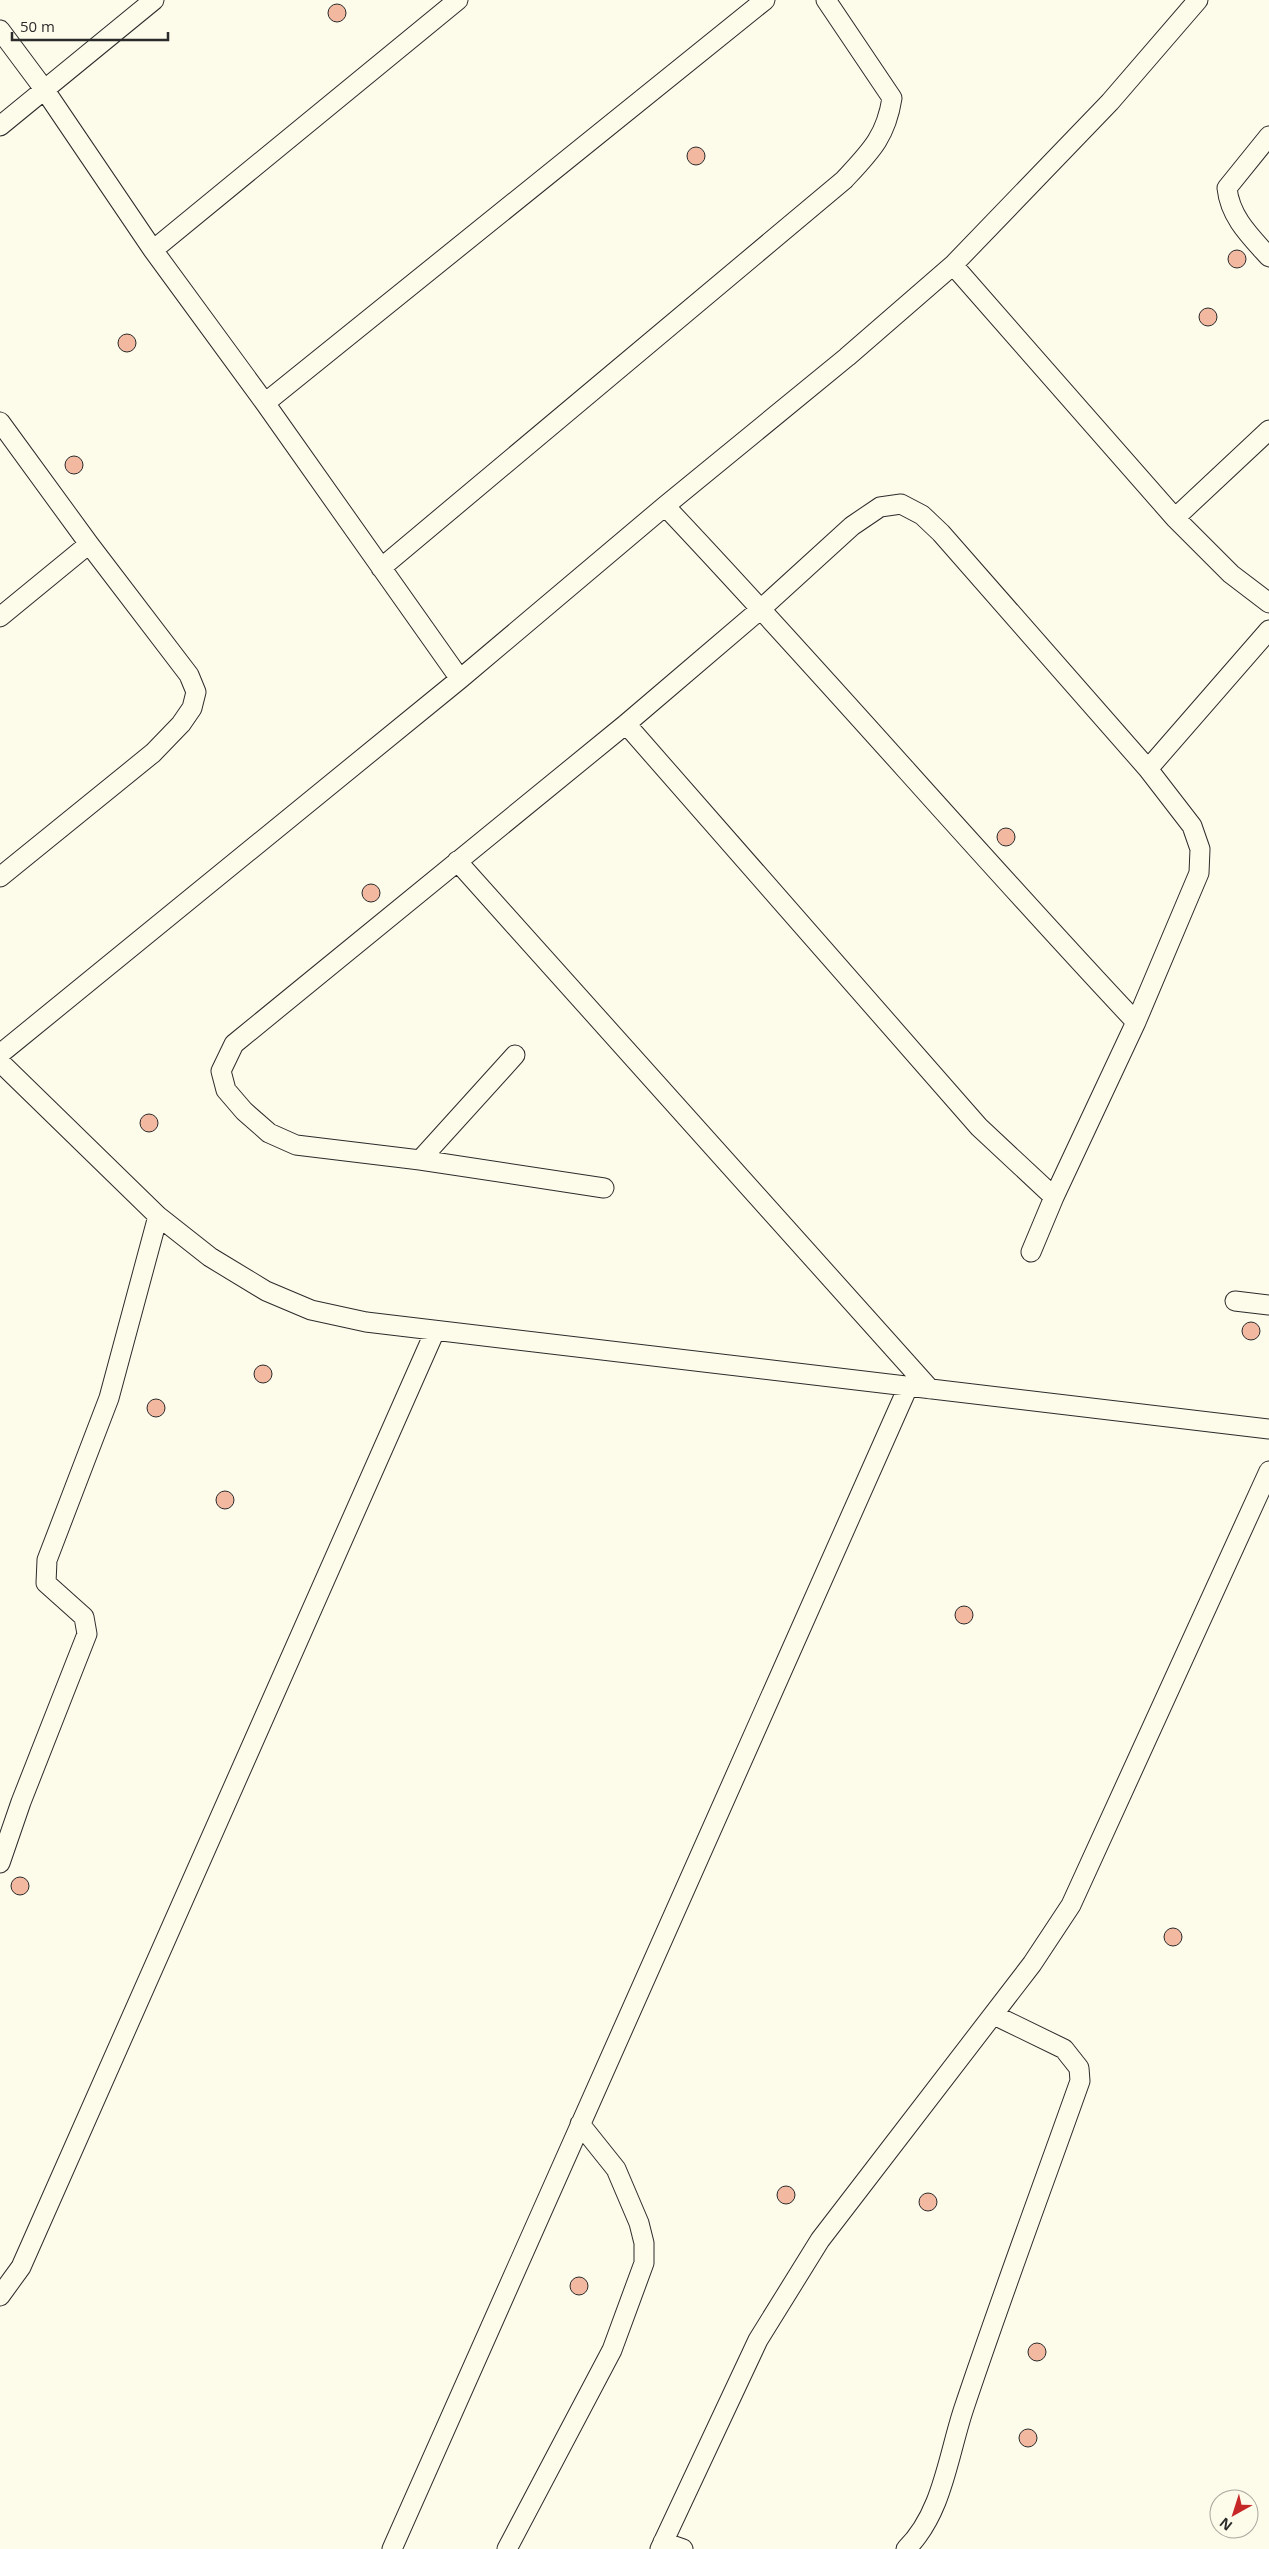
<svg xmlns="http://www.w3.org/2000/svg" width="1269" height="2549" font-family="'Open Sans',sans-serif">
  <style>
    .building { fill: #f2b8a0; stroke: #2b2b2b }
    .lines { fill: none; stroke-linecap: round; stroke-linejoin: round }
    .street-casing { stroke: #2b2b2b; stroke-width: 21 }
    .street { stroke: #fdfbea; stroke-width: 19 }
  </style>
  <rect width="100%" height="100%" fill="#fdfbea"/>
  <path class="building" d="M328 13a9 9 0 1 1 18 0a9 9 0 1 1-18 0Z
    M687 156a9 9 0 1 1 18 0a9 9 0 1 1-18 0Z
    M1228 259a9 9 0 1 1 18 0a9 9 0 1 1-18 0Z
    M1199 317a9 9 0 1 1 18 0a9 9 0 1 1-18 0Z
    M118 343a9 9 0 1 1 18 0a9 9 0 1 1-18 0Z
    M65 465a9 9 0 1 1 18 0a9 9 0 1 1-18 0Z
    M997 837a9 9 0 1 1 18 0a9 9 0 1 1-18 0Z
    M362 893a9 9 0 1 1 18 0a9 9 0 1 1-18 0Z
    M140 1123a9 9 0 1 1 18 0a9 9 0 1 1-18 0Z
    M1242 1331a9 9 0 1 1 18 0a9 9 0 1 1-18 0Z
    M254 1374a9 9 0 1 1 18 0a9 9 0 1 1-18 0Z
    M147 1408a9 9 0 1 1 18 0a9 9 0 1 1-18 0Z
    M216 1500a9 9 0 1 1 18 0a9 9 0 1 1-18 0Z
    M955 1615a9 9 0 1 1 18 0a9 9 0 1 1-18 0Z
    M11 1886a9 9 0 1 1 18 0a9 9 0 1 1-18 0Z
    M1164 1937a9 9 0 1 1 18 0a9 9 0 1 1-18 0Z
    M777 2195a9 9 0 1 1 18 0a9 9 0 1 1-18 0Z
    M919 2202a9 9 0 1 1 18 0a9 9 0 1 1-18 0Z
    M570 2286a9 9 0 1 1 18 0a9 9 0 1 1-18 0Z
    M1028 2352a9 9 0 1 1 18 0a9 9 0 1 1-18 0Z
    M1019 2438a9 9 0 1 1 18 0a9 9 0 1 1-18 0Z"/>
  <g class="lines">
    <g class="street-casing">
      <path id="street" d="M0,30L44,89L153,250L265,403L460,679
        M0,126L154,0
        M1269,136L1227,188C1230,217 1250,236 1269,257
        M153,250L458,0
        M953,265L1175,518L1231,574L1269,603
        M265,403L765,0
        M0,422L89,544L189,675L196,692L192,708L181,724L153,753L0,877
        M665,506C825,675 976,852 1136,1022
        M1175,518L1269,430
        M381,568L844,180C870,152 886,137 892,98L826,0
        M0,617L89,544
        M626,724L979,1127L1054,1197
        M1148,769L1269,630
        M457,861L930,1389
        M0,1054L460,679L665,506L847,357L953,265L1110,102L1198,0
        M0,1062L158,1216L210,1257L266,1291L311,1310L366,1322L1269,1429
        M420,1160L515,1055
        M604,1188L420,1160L296,1145L269,1133L244,1111L226,1090L221,1071L234,1044L626,724L762,608L852,526L880,507L901,504L922,515L941,533L1148,769L1192,826L1200,849L1199,873L1136,1022L1054,1197L1031,1252
        M1235,1301L1269,1305
        M0,1863L21,1802L87,1634L84,1617L46,1583L47,1560L109,1398L158,1216
        M0,2296L21,2267L435,1331
        M663,2542L683,2549
        M392,2549L908,1387
        M507,2549L612,2350L644,2263V2243L639,2223L616,2169L580,2124
        M660,2549L758,2340L820,2240L1032,1964L1071,1905L1269,1471
        M906,2549C942,2514 948,2457 963,2411C1000,2300 1041,2191 1080,2081L1079,2068L1064,2049L994,2015"/>
    </g>
    <use href="#street" class="street"/>
  </g>
  <g transform="translate(1234 2514) rotate(219)"><circle r="24" fill="#fdfbea" stroke="#a9a89e"/>
  <path d="M0-4L9 19L0 12L-9 19Z" fill="#c62828"/>
  <text y="-8" font-size="14" font-weight="bold" text-anchor="middle" fill="#2b2b2b">N</text>
  </g>
  <path d="M12 32v8h156v-8" fill="none" stroke="#2b2b2b" stroke-width="2.5"/>
  <text x="20" y="32" font-size="15" fill="#2b2b2b" stroke="#fdfbea" stroke-width="4" paint-order="stroke">50 m</text>
</svg>
